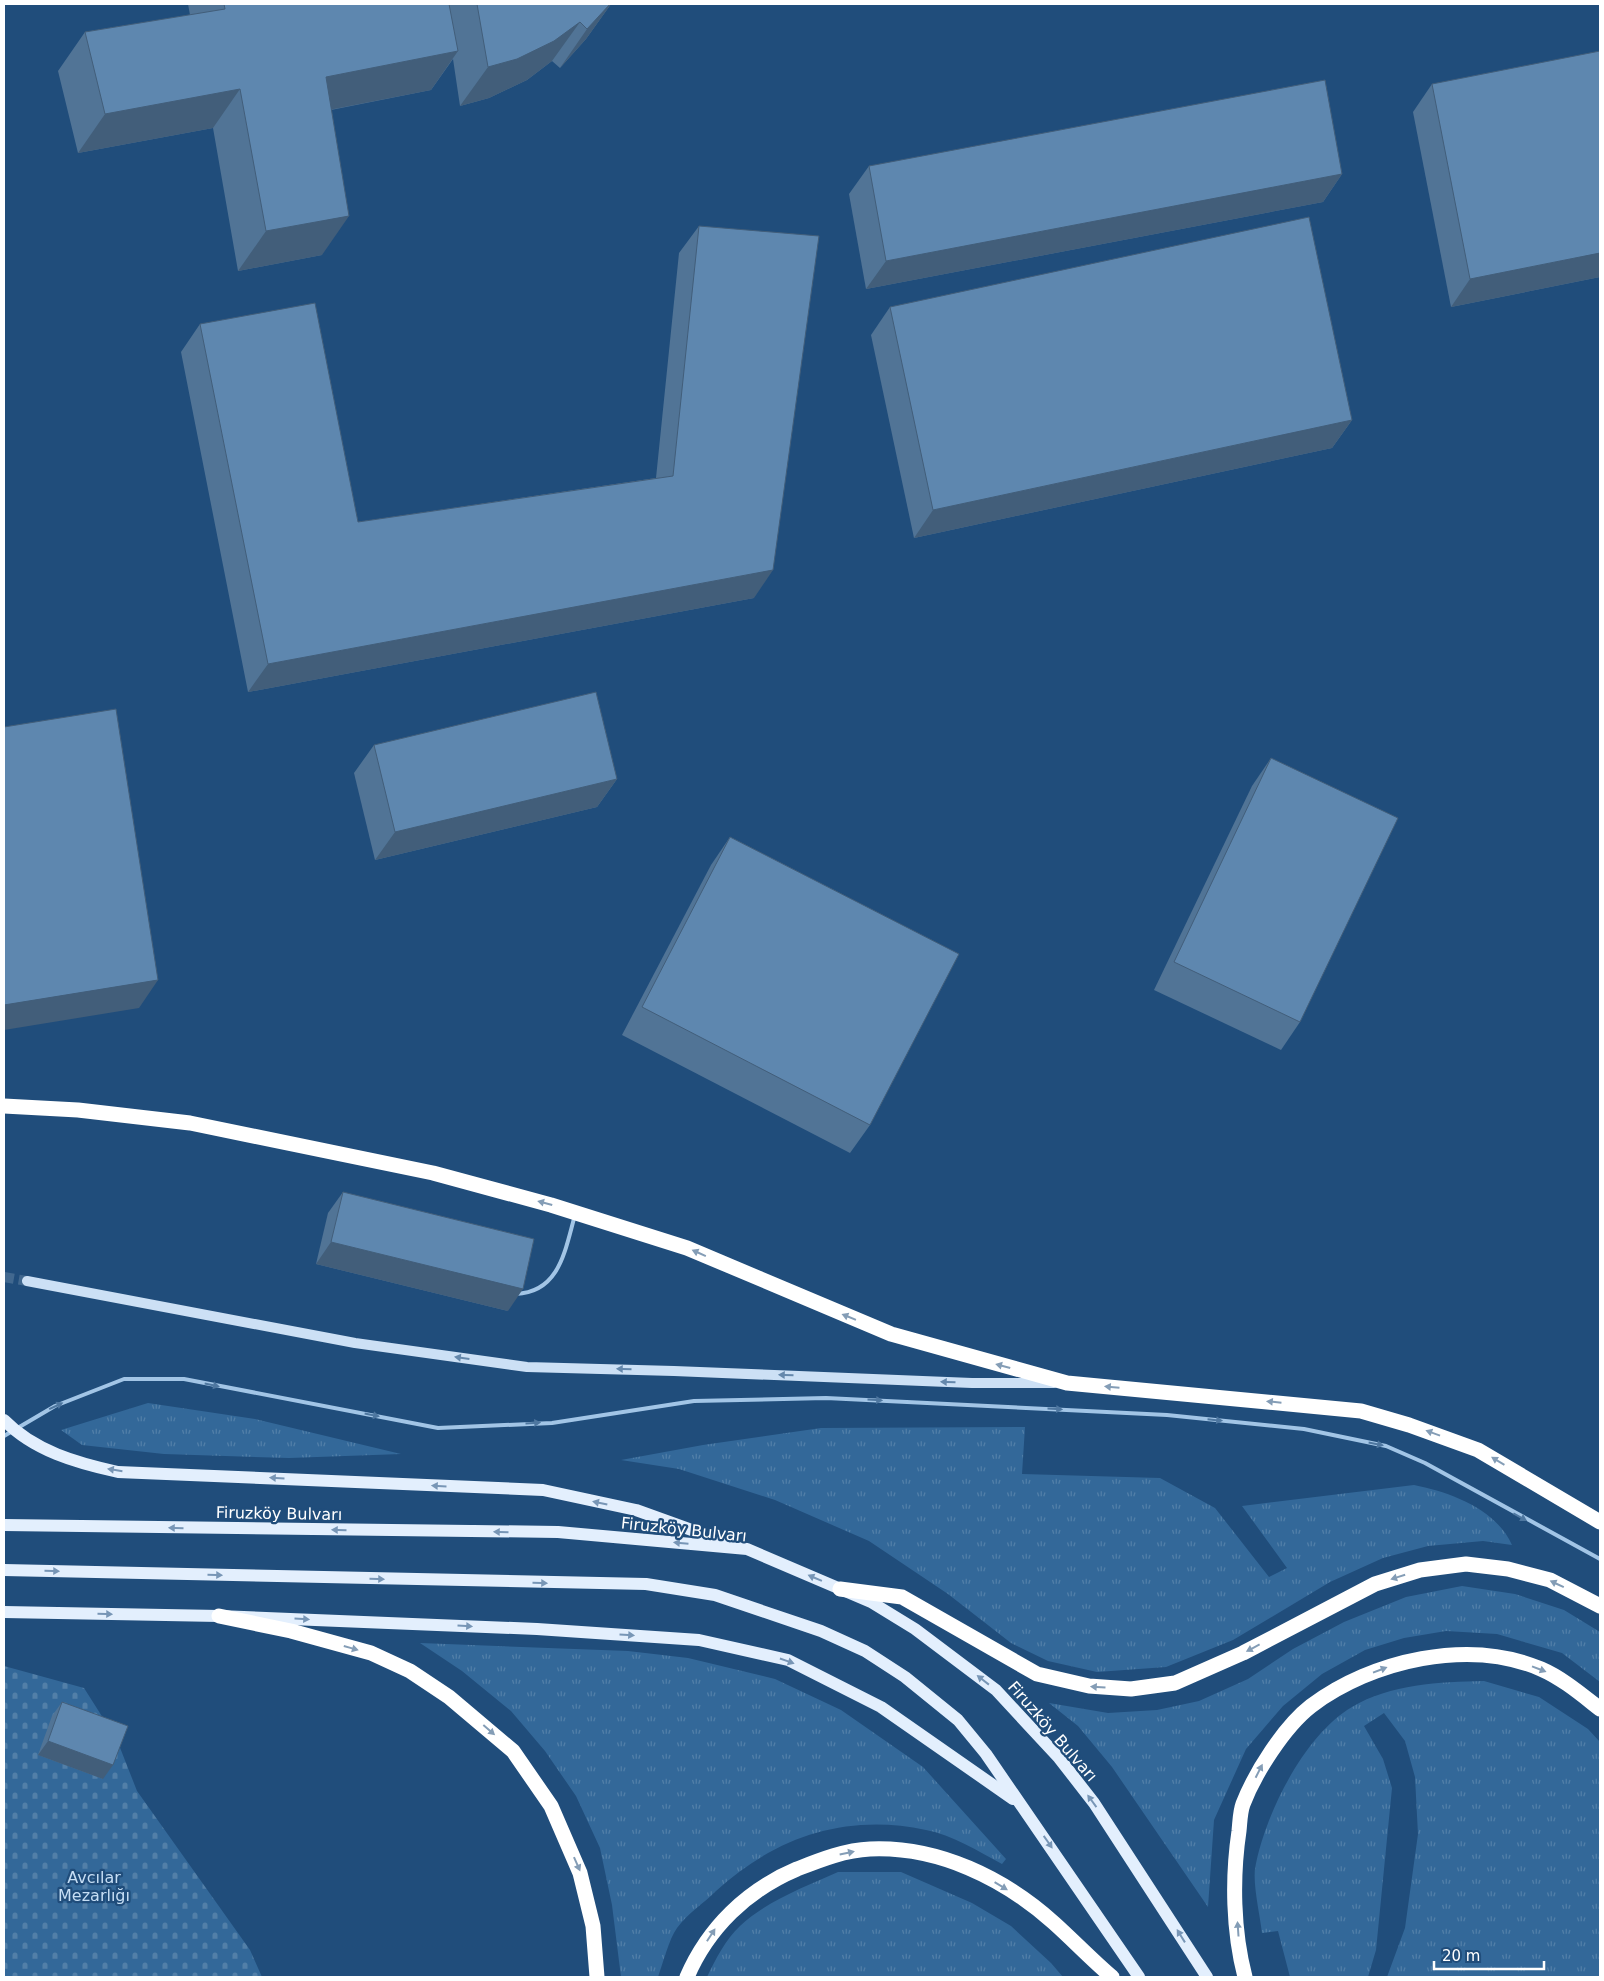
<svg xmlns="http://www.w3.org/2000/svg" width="1604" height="1981" viewBox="0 0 1604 1981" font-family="'DejaVu Sans',sans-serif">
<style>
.grass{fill:url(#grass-tufts)}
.cemetery{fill:url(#cemetery-stones)}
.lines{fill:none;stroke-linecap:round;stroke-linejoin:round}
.secondary-tunnel{stroke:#41688f;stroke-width:10;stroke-dasharray:10 5;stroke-linecap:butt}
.lane{stroke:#a2c5e6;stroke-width:4}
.secondary{stroke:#cce0f5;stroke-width:10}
.primary{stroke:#e3effd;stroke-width:12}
.highway{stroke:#fff;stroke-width:15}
.wall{fill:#517496}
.shaded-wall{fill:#425e7a}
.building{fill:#5e87af;stroke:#425e7a}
.oneway{fill:#849db6}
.oneway2{fill:#6588ac}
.oneway3{fill:#4e77a0}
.oneway4{fill:#7896b6}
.labels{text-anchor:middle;stroke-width:4.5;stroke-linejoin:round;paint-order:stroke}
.street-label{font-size:16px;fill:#fff;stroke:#204d7b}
.park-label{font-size:16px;fill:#c6def5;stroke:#204d7b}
</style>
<defs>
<pattern id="grass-tufts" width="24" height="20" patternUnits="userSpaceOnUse" patternTransform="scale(1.25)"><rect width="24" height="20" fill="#336899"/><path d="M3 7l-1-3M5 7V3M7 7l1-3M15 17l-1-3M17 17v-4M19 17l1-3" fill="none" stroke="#527fa8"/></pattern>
<pattern id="cemetery-stones" width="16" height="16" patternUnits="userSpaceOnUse" patternTransform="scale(1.25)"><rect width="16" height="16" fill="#336899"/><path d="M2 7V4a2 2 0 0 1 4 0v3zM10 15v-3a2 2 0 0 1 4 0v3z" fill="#527fa8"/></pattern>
</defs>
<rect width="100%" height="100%" fill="#204d7b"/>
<g class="grass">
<path d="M 148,1403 L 255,1419 L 401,1454 L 289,1458 L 164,1454 L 82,1445 L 61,1430 Z"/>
<path d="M 1025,1427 L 1022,1474 L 1160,1478 L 1215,1508 L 1269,1577 L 1287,1568 L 1242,1506 L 1414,1485 C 1450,1492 1496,1509 1512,1545 L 1483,1541 L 1428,1546 L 1383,1558 L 1330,1582 L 1233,1640 L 1166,1667 L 1097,1672 L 1048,1661 L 1011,1643 L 948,1594 L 869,1541 L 775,1500 L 679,1469 L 621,1460 L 703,1445 L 821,1428 Z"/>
<path d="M 1462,1586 L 1515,1594 L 1564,1610 L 1600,1632 L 1600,1682 L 1562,1653 L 1497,1634 L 1446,1631 L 1404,1638 L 1365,1650 L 1322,1674 L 1283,1706 L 1246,1749 L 1214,1820 L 1208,1907 L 1112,1767 L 1078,1726 L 1049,1703 L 1108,1713 L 1157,1710 L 1199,1701 L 1248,1679 L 1293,1649 L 1344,1622 L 1406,1597 Z"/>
<path d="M 420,1643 L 628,1651 L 688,1658 L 775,1679 L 841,1710 L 923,1767 L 1006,1859 L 1002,1864 C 978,1851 952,1835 926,1830 C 846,1813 775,1837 716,1891 C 704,1903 687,1914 677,1928 C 669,1939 663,1963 658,1977 L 621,1977 L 612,1905 L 600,1848 L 576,1796 L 545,1751 L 511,1711 L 462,1671 Z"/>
<path d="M 1484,1681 L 1539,1697 L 1588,1729 L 1600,1742 L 1600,1977 L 1387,1977 L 1405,1928 L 1418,1834 L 1415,1777 L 1405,1741 L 1384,1713 L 1364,1726 L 1383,1759 L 1392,1788 L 1376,1950 L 1368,1977 L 1290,1977 L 1278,1931 L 1262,1933 C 1260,1915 1253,1886 1255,1869 C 1264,1816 1304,1735 1352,1707 C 1390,1684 1440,1682 1484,1681 Z"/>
<path d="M 838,1872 L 901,1872 L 972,1903 L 1011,1926 L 1051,1963 L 1063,1977 L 707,1977 C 715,1960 726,1939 740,1926 C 767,1901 804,1887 838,1872 Z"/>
</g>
<path class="cemetery" d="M 4,1666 L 84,1688 L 117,1740 L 137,1791 L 250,1950 L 262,1977 L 4,1977 Z"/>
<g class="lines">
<path class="secondary-tunnel" d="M 4,1277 L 27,1281"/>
<g class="lane">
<path d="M 516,1294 C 560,1292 565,1250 575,1215"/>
<path d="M 4,1436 L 55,1406 L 124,1379 L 184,1379 L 438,1428 L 552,1423 L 694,1401 L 826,1398 L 1167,1415 L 1304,1429 L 1386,1446 L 1425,1463 L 1600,1559"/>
</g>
<path class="secondary" d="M 27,1281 L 355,1343 L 527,1367 L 674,1371 L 972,1383 L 1054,1383"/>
<g class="primary">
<path d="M 4,1420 C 34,1451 77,1463 118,1472 L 543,1490 L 636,1510 L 728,1543"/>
<path d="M 4,1525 L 558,1532 L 747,1549 L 871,1602 L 915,1629 L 996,1690 L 1059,1758 L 1094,1803 L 1207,1977"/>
<path d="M 4,1570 L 646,1584 L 715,1595 L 821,1631 L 865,1651 L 905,1677 L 958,1720 L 986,1754 L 1139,1977"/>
<path d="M 4,1612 L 219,1616 L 537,1629 L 699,1640 L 788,1660 L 881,1707 L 1013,1799"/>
</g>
<g class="highway">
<path d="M 4,1106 L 78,1110 L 190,1123 L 433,1173 L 551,1205 L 687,1248 L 891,1334 L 1067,1383 L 1361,1411 L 1409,1425 L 1478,1450 L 1600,1522"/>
<path d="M 840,1589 L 902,1597 L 1037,1674 L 1089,1686 L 1131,1689 L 1175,1683 L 1243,1653 L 1375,1584 L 1420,1570 L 1466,1564 L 1508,1569 L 1550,1580 L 1600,1606"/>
<path d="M 219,1616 L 291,1631 L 371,1653 L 410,1671 L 449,1697 L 513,1751 L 551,1806 L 580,1873 L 593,1926 L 597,1977"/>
<path d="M 687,1977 C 708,1928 747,1890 797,1869 C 820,1860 845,1850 870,1849 C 938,1846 1004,1878 1054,1923 C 1074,1941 1092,1960 1112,1977"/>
<path d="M 1245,1977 C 1233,1931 1232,1878 1239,1831 C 1240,1822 1240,1812 1243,1804 C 1255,1773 1284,1727 1311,1706 C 1372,1660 1469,1638 1541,1669 C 1562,1678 1582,1695 1600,1709"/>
</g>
</g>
<g class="wall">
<path d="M 188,4 L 611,4 L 586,39 L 560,68 L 552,61 L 527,80 L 489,98 L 460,106 L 453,59 L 431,90 L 331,110 L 322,255 L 238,271 L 213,128 L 78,153 L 58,71 L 85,32 L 190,15 Z"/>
<path d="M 1432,84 L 1600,277 L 1451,307 L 1413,112 Z"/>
<path d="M 869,166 L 1342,174 L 1323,202 L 866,289 L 849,194 Z"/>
<path d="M 699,226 L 754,598 L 248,692 L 181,352 L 200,324 L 358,522 L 656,478 L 679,253 Z"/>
<path d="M 890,307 L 1352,420 L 1332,448 L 914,538 L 871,335 Z"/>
<path d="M 374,745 L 617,779 L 597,807 L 375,860 L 354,773 Z"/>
<path d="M 1271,758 L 1300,1022 L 1281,1050 L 1154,990 L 1252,786 Z"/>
<path d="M 730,837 L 870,1125 L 850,1153 L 622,1035 L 711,865 Z"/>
<path d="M 343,1192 L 508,1311 L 316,1264 L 328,1213 Z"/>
<path d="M 62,1702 L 103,1779 L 38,1755 L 52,1716 Z"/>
</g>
<g class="shaded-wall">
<path d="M 610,4 L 611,4 L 586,39 L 560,68 L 587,29 Z"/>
<path d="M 580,22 L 552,61 L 527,80 L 489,98 L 460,106 L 488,67 Z"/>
<path d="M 458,51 L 431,90 L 298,116 L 326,77 Z"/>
<path d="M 240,89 L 213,128 L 78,153 L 105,114 Z"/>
<path d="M 1342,174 L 1323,202 L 866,289 L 886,261 Z"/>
<path d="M 349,216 L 322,255 L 238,271 L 266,231 Z"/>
<path d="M 1600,253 L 1600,277 L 1451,307 L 1470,279 Z"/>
<path d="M 1352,420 L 1332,448 L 914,538 L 933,510 Z"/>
<path d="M 773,570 L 754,598 L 248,692 L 268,664 Z"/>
<path d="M 617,779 L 597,807 L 375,860 L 395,832 Z"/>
<path d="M 158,980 L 139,1008 L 4,1030 L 4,1005 Z"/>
<path d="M 331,1242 L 523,1289 L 508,1311 L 316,1264 Z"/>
<path d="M 48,1741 L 113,1765 L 103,1779 L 38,1755 Z"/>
</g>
<g class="building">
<path d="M 224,4 L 449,4 L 458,51 L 326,77 L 349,216 L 266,231 L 240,89 L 105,114 L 85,32 L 225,9 Z"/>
<path d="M 477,4 L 610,4 L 587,29 L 580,22 L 554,41 L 517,59 L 488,67 Z"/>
<path d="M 1600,51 L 1600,253 L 1470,279 L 1432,84 Z"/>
<path d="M 1325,80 L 1342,174 L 886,261 L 869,166 Z"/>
<path d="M 1309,217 L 1352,420 L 933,510 L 890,307 Z"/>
<path d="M 699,226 L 819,236 L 773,570 L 268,664 L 200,324 L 315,303 L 358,522 L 673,476 Z"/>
<path d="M 596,692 L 617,779 L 395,832 L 374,745 Z"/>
<path d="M 116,709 L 158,980 L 4,1005 L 4,727 Z"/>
<path d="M 1271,758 L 1398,818 L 1300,1022 L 1174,962 Z"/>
<path d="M 730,837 L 959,954 L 870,1125 L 642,1007 Z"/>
<path d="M 343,1192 L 534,1239 L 523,1289 L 331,1242 Z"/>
<path d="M 62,1702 L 128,1726 L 113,1765 L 48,1741 Z"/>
</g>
<defs><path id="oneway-solid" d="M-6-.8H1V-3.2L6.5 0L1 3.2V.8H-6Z" transform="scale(1.25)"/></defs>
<g class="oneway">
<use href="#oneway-solid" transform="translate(545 1203) rotate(-165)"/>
<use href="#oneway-solid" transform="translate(699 1253) rotate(-156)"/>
<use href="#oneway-solid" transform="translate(849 1317) rotate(-158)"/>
<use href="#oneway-solid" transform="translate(1003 1366) rotate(-165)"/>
<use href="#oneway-solid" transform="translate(1112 1387) rotate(-175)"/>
<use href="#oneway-solid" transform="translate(1274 1402) rotate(-174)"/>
<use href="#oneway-solid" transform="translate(1433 1433) rotate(-160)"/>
<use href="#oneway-solid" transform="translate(1498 1461) rotate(-149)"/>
<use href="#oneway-solid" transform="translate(1398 1577) rotate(163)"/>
<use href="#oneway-solid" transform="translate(1557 1584) rotate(-155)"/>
<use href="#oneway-solid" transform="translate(351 1648) rotate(16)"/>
<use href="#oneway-solid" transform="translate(1253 1648) rotate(152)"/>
<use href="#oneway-solid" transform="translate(1539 1669) rotate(21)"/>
<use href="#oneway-solid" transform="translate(1380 1670) rotate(-21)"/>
<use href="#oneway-solid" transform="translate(1098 1687) rotate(-176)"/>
<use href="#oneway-solid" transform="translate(489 1730) rotate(41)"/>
<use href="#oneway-solid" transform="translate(1259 1771) rotate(-63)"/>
<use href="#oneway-solid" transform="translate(847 1853) rotate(-12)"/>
<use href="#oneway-solid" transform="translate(577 1864) rotate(66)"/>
<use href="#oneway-solid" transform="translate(1001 1886) rotate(31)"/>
<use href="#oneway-solid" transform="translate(1238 1929) rotate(-94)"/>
<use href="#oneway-solid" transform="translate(711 1935) rotate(-57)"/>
</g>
<g class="oneway2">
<use href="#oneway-solid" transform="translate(462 1358) rotate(-172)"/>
<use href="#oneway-solid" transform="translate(624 1369) rotate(-179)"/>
<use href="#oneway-solid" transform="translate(786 1375) rotate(-178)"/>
<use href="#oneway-solid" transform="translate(948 1382) rotate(-178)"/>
</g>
<g class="oneway3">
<use href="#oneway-solid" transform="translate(212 1385) rotate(12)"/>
<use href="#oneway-solid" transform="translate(875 1400) rotate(3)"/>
<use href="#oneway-solid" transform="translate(56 1406) rotate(-25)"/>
<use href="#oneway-solid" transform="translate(1055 1409) rotate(3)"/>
<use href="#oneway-solid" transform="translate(372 1415) rotate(11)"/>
<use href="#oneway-solid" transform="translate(1215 1420) rotate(6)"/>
<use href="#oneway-solid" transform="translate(533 1423) rotate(-3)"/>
<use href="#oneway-solid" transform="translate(1376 1444) rotate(11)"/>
<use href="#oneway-solid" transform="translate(1520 1517) rotate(29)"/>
</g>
<g class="oneway4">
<use href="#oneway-solid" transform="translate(115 1470) rotate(-171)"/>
<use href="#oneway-solid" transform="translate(277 1478) rotate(-177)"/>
<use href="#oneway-solid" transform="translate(439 1486) rotate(-177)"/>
<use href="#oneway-solid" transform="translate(600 1503) rotate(-168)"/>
<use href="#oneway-solid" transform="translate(176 1528) rotate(-179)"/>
<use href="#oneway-solid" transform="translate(339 1530) rotate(-179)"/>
<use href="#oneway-solid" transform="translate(501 1532) rotate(-179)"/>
<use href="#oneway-solid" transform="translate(681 1543) rotate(-175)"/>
<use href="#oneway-solid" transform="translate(52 1571) rotate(1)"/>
<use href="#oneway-solid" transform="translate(215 1575) rotate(1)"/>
<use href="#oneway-solid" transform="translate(815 1578) rotate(-157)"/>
<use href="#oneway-solid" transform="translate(377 1579) rotate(1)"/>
<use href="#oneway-solid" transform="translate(540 1583) rotate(1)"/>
<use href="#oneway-solid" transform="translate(105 1614) rotate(1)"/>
<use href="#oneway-solid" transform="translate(302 1619) rotate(3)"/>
<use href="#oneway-solid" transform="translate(465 1626) rotate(3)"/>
<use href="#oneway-solid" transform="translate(627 1635) rotate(4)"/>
<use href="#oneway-solid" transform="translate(787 1661) rotate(19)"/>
<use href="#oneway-solid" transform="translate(983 1680) rotate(-142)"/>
<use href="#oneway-solid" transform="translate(1092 1801) rotate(-126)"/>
<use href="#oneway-solid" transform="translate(1048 1842) rotate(55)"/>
<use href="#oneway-solid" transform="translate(1181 1936) rotate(-122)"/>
</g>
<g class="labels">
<g class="street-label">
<text transform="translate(279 1513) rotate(1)" y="6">Firuzköy Bulvarı</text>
<text transform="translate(684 1529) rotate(6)" y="6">Firuzköy Bulvarı</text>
<text transform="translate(1053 1731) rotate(49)" y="6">Firuzköy Bulvarı</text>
</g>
<g class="park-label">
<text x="94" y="1883">Avcılar<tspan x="94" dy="18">Mezarlığı</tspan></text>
</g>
</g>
<rect width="1604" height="1981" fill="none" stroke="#ffffff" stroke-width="10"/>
<path d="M1434 1961v8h110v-8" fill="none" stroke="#ffffff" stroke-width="2.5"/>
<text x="1442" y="1961" font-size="15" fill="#ffffff" stroke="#204d7b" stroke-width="4" paint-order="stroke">20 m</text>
</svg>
